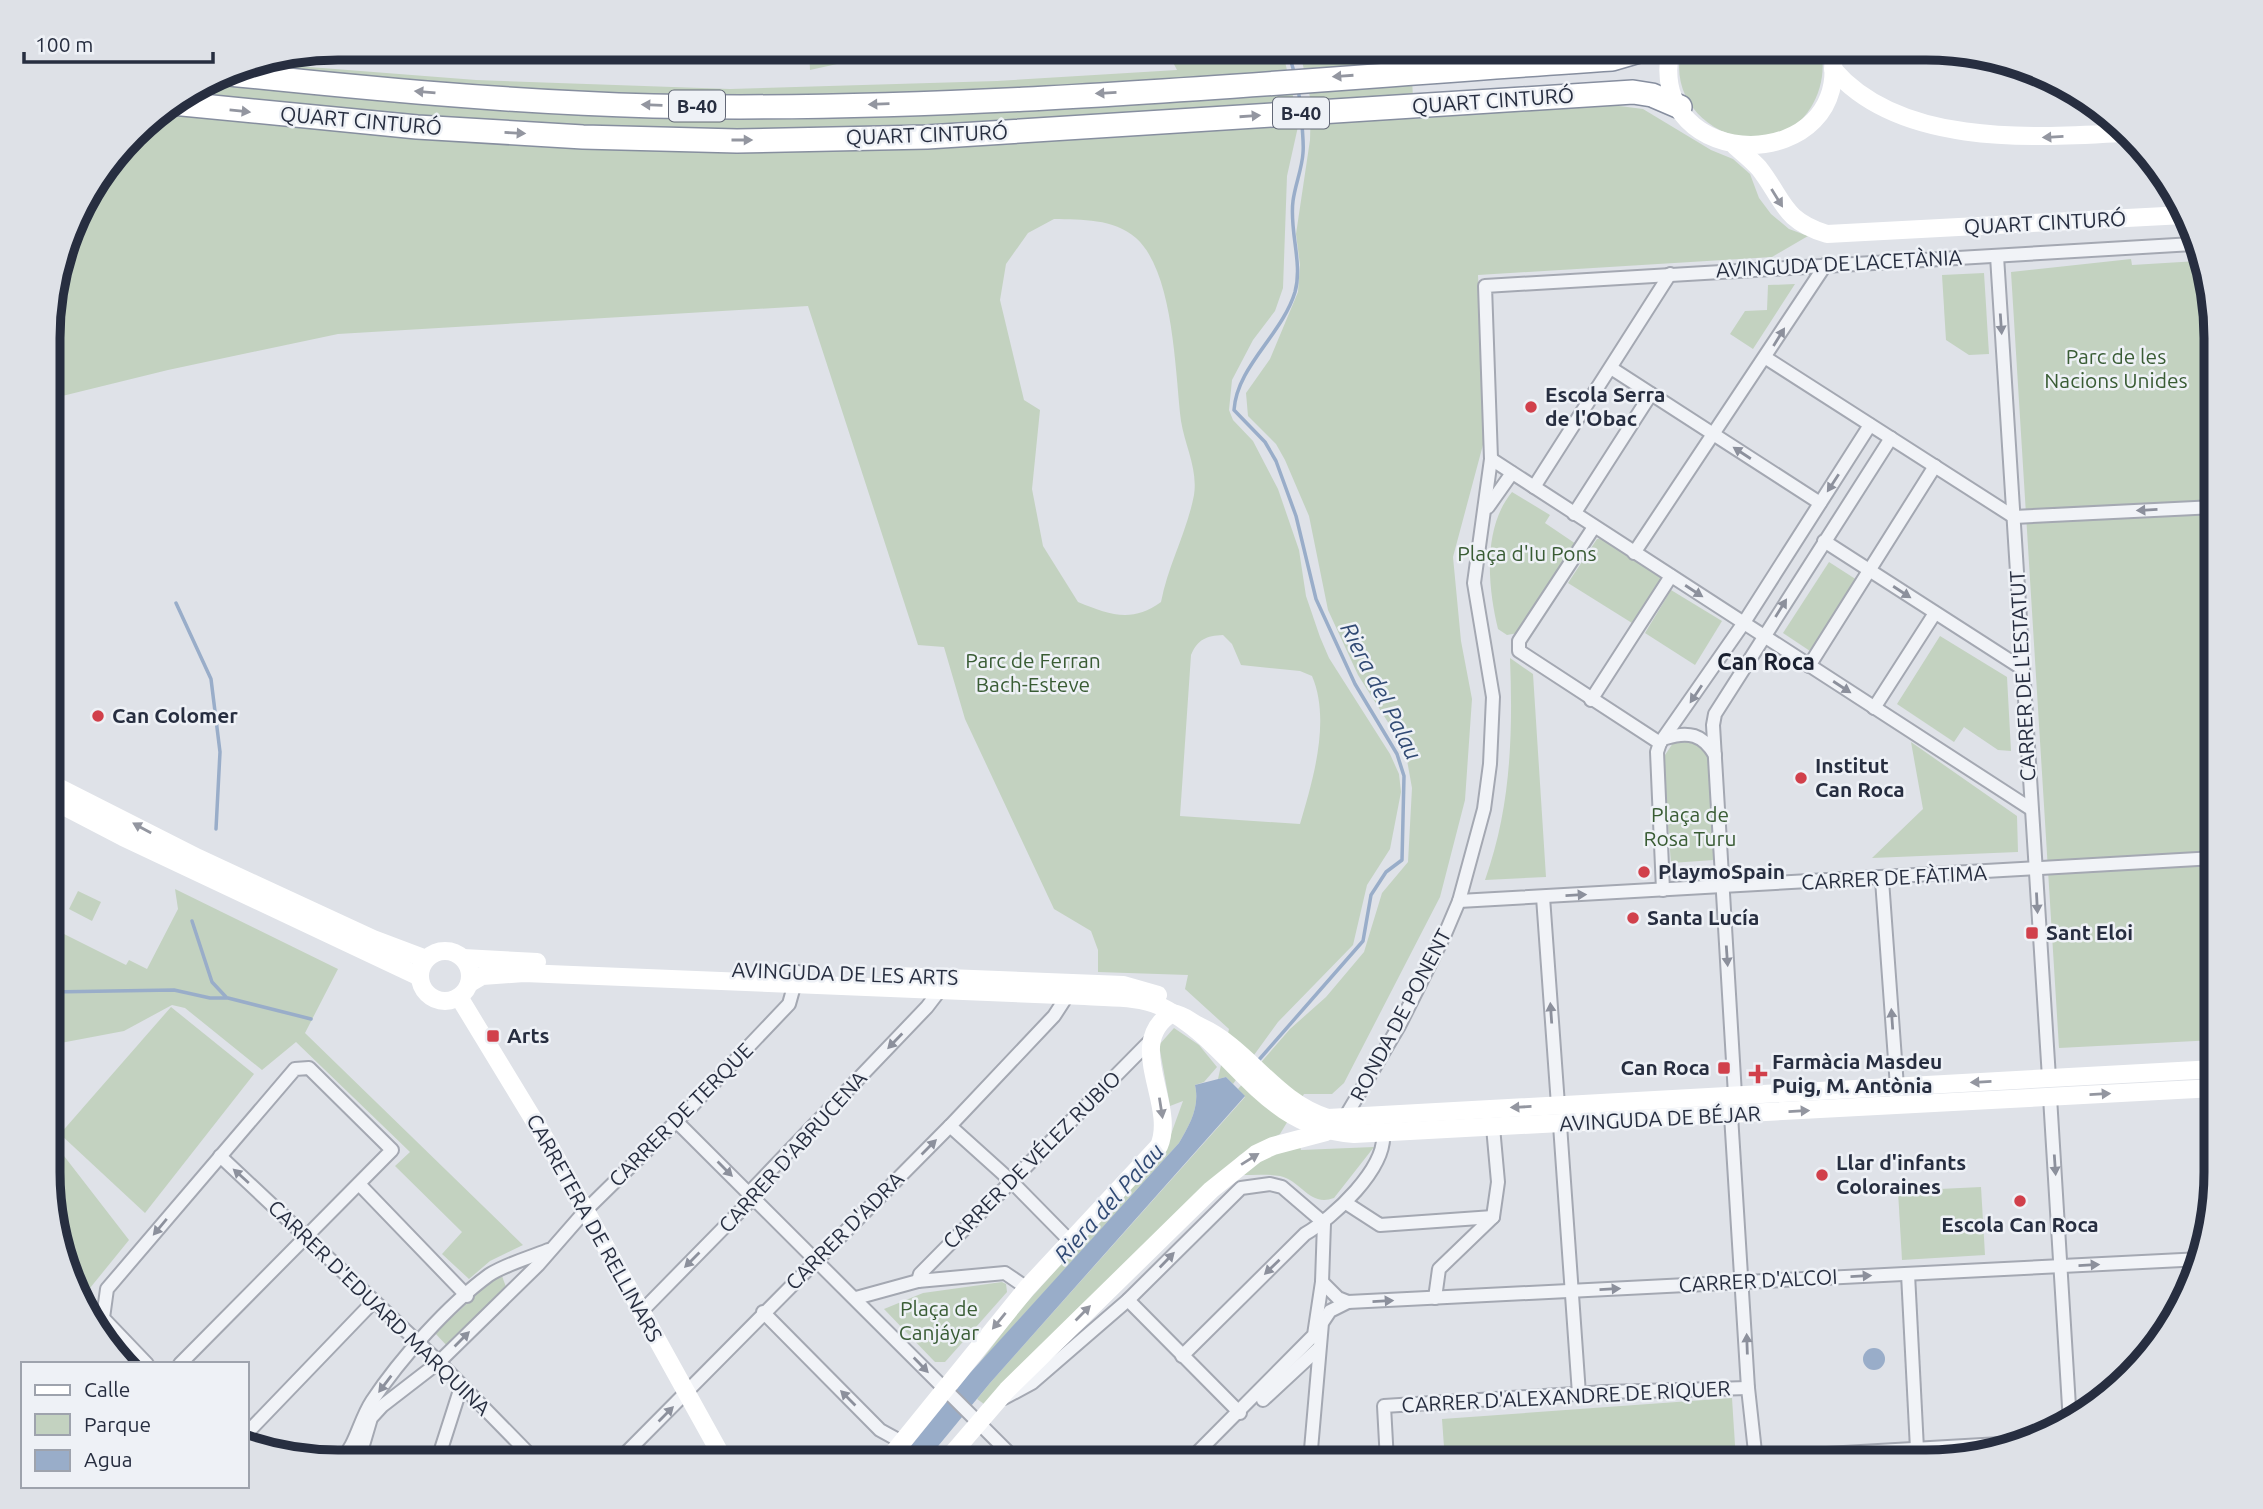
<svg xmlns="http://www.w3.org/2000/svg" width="2263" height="1509" viewBox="0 0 2263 1509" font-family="Ubuntu,sans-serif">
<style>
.green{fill:#c3d2c0;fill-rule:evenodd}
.water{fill:#99adc9}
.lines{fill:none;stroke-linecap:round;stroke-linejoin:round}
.stream{stroke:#99adc9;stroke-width:3.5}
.street-casing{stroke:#a4a8b2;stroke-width:16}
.highway-casing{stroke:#868e9f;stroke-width:26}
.street{stroke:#f1f3f7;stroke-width:12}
.secondary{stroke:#fff;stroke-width:18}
.highway{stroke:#fff;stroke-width:23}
.oneway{fill:#9396a0}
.oneway2{fill:#8c909c}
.poi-dot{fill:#d1404b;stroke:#eef1f6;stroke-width:2.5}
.labels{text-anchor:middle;stroke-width:5;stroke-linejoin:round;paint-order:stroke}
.shield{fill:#eef1f6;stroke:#636877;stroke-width:2}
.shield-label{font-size:19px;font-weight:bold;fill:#272e40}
.street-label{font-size:21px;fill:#272e40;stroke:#eef1f6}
.park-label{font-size:21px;fill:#395c34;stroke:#eef1f6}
.poi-label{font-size:21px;font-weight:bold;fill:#272e40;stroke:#eef1f6;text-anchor:start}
.neighbourhood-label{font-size:23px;font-weight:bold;fill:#1a2030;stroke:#eef1f6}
.water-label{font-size:23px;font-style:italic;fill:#314a74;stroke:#eef1f6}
.rim{fill:none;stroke:#272e40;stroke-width:9}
</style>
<rect width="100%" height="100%" fill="#dfe2e8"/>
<g class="green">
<path d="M 809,47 L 935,47 L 873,56 L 810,70 Z"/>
<path d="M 1165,47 L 1281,47 L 1283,53 L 1299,122 L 1287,176 L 1283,288 L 1275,311 L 1253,340 L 1232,380 L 1229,410 L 1233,420 L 1253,441 L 1278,489 L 1299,550 L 1306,596 L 1320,637 L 1329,658 L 1390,754 L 1399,774 L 1401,792 L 1390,849 L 1367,885 L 1353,945 L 1278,1022 L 1233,1084 L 1226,1077 L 1218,1079 L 1229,1029 L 1185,989 L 1188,975 L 1098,972 L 1098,950 L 1091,931 L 1054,909 L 965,719 L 944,647 L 918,645 L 808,306 L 338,334 L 168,370 L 50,399 L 50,300 L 77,209 L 146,120 L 227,69 L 258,63 L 476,80 L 730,89 L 997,81 L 1177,70 ZM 1054,219 C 1082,220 1113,218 1136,238 C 1174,272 1175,372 1181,421 C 1185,446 1198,469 1194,495 C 1187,532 1168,565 1161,602 C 1132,623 1110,615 1078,602 L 1043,546 L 1032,489 L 1040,410 L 1024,400 L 1000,300 L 1006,264 L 1028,233 ZM 1223,635 L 1232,644 L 1241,665 L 1300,671 L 1312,676 C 1331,720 1313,780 1300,824 L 1180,816 L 1191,655 C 1198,639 1206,636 1223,635 Z"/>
<path d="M 1299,47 L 1405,47 L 1411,58 L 1414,119 L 1604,104 L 1643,109 L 1711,150 L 1733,159 L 1750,174 L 1759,198 L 1771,214 L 1789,229 L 1808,236 L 1772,257 L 1478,275 L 1484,441 L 1453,557 L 1461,641 L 1472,699 L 1465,800 L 1440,897 L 1344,1083 L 1332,1094 L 1304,1094 L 1280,1134 L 1240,1155 L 1076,1310 L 984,1404 L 977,1399 L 990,1383 L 1245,1097 L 1238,1089 L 1290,1029 L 1326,997 L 1364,952 L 1382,893 L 1408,862 L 1412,788 L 1405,749 L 1358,675 L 1328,610 L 1309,516 L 1285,460 L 1276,444 L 1248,416 L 1246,393 L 1270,359 L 1298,292 L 1300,265 L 1296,234 L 1310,140 L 1311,102 Z"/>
<path d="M 1682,47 L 1820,47 C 1831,85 1807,133 1765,138 C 1713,143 1667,100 1682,47 Z"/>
<path d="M 2131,259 L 2132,265 L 2198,261 L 2215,319 L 2215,1040 L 2059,1048 L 2011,272 Z"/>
<path d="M 1984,273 L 1989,354 L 1969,355 L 1946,340 L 1942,275 Z"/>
<path d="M 1795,284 L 1753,349 L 1730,334 L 1745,311 L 1767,310 L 1768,285 Z"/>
<path d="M 1512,492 L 1550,515 L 1545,523 L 1576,544 L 1518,633 L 1507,635 L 1498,629 C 1488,588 1482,528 1512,492 Z"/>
<path d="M 1602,538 L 1660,575 L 1660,580 L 1632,623 L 1568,583 L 1597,539 Z"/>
<path d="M 1829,562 L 1857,580 L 1810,651 L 1783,633 Z"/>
<path d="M 1671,590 L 1722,621 L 1695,665 L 1645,633 Z"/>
<path d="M 1940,636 L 2007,677 L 2011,751 L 1998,750 L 1964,727 L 1954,742 L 1897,704 Z"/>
<path d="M 1510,658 L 1533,674 L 1546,877 L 1485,880 C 1511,807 1513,734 1510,658 Z"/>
<path d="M 1686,740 L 1698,742 L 1709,754 L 1716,853 L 1714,860 L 1671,863 L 1663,758 L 1673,743 Z"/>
<path d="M 1911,742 L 2017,816 L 2018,852 L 1872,858 L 1923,809 Z"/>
<path d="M 175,889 L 338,969 L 305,1033 L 523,1245 L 490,1261 L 469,1279 L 442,1254 L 462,1232 L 395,1166 L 410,1152 L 296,1042 L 262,1070 L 185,1008 L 172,1005 L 124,1031 L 50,1045 L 50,927 L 126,965 L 129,960 L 147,969 L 178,909 Z"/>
<path d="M 78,891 L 101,902 L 92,921 L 69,909 Z"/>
<path d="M 171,1007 L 254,1074 L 145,1213 L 60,1134 Z"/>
<path d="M 1174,1028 L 1199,1045 L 1217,1067 L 1204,1082 L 1195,1085 C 1200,1107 1190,1124 1179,1143 L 977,1366 L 1020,1310 L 1166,1148 L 1183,1101 L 1170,1106 L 1159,1045 Z"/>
<path d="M 50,1127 L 54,1143 L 129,1240 L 90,1288 L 99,1328 L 135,1364 L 130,1364 L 86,1317 L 50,1209 Z"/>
<path d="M 1299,1142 L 1301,1150 L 1374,1147 L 1334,1198 C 1309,1207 1302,1181 1280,1176 C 1268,1174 1254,1175 1241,1175 L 1248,1164 Z"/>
<path d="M 1981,1187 L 1985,1255 L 1902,1260 L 1898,1191 Z"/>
<path d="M 497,1276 L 502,1276 L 506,1287 L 448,1347 L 435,1333 Z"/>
<path d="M 1002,1282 L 1006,1284 L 1007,1292 L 945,1362 L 935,1362 L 884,1309 L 923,1293 Z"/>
<path d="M 1732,1398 L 1736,1461 L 1445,1461 L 1442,1419 Z"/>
</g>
<g class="water">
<path d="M 1226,1077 L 1245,1096 L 990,1383 L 925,1462 L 898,1462 L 970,1373 L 1179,1143 C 1190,1124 1200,1107 1195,1085 Z"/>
<circle cx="1874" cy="1359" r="11"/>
</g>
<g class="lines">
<g class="stream">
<path d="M 1287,47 L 1294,72"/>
<path d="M 1298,90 L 1301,106"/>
<path d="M 176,603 L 211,679 L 220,752 L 216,829"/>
<path d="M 192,921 L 212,982 L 226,997"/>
<path d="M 50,992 L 174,990 L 210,998 L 228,998 L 311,1019"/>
<path d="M 1257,1062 L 1363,941 L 1371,895 L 1386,872 L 1402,860 L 1404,776 L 1397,754 L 1355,684 L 1316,599 L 1296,516 L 1276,461 L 1265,442 L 1234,410 C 1237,366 1282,335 1295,292 C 1303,263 1289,231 1293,201 C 1295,185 1302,169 1303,153 C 1304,143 1302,131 1302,121"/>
</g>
<g class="street-casing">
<g id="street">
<path d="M 1997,256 L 2049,1078"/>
<path d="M 1766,358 L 2014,517"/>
<path d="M 1611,368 L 1820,503"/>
<path d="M 1491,459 L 2031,809"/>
<path d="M 1534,487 L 1670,274"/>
<path d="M 1488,507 L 1512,473"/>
<path d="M 1574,514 L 1651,394"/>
<path d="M 2014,517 L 2215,507"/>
<path d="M 1594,527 L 1519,641 L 1519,651 L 1660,743"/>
<path d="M 1824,541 L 2023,669"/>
<path d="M 1634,553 L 1826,264"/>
<path d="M 1809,666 L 1935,466"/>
<path d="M 1591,700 L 1671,576"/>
<path d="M 1874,708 L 1935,613"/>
<path d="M 1666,738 C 1688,731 1703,734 1715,755"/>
<path d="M 1660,743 L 1743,624 L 1870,425"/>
<path d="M 1660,743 L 1657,752 L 1663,890"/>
<path d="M 1882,880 L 1897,1087"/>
<path d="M 1543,897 L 1558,1105"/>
<path d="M 1459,901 L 2215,858"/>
<path d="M 1735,1095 L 1713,725 L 1715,714 L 1891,438"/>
<path d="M 2050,1097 L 2070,1423"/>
<path d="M 1731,1115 L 1748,1388 L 1756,1461"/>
<path d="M 1344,1119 L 1399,1026 L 1445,934 L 1459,901 L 1484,809 L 1490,764 L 1493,697 L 1474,583 L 1491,459 L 1485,286 L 2193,244"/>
<path d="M 677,1122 L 1017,1461"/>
<path d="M 1560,1125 L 1579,1394"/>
<path d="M 950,1126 L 1010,1180 L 1071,1242"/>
<path d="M 220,1156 L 439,1362 L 537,1462"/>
<path d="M 359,1184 L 467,1296"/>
<path d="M 1346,1203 L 1380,1225 L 1493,1217"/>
<path d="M 1908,1274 L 1917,1449"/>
<path d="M 918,1281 L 920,1274 L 1150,1041"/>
<path d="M 1322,1282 L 1338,1298 L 1348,1302 L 2202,1259"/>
<path d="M 856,1298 L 918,1281 L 1005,1273 L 1027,1288"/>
<path d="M 1435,1298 L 1439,1269 L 1493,1217 L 1498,1182 L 1493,1127"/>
<path d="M 1128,1300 L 1240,1413"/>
<path d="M 642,1311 L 751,1200 L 749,1193 L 927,1007 L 940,990"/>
<path d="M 763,1312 L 880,1430 L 900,1441"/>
<path d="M 1182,1356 L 1305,1234 C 1333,1218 1387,1168 1383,1133"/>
<path d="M 147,1364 L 103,1318 L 107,1289 L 295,1069 L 309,1068 L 392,1150 L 180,1364"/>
<path d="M 1004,1398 L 1032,1383 L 1128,1300 L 1241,1188 L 1270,1184 L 1282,1187 L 1324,1223"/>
<path d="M 1263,1400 L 1318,1349"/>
<path d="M 247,1433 L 373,1302"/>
<path d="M 1756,1458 L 2000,1444"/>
<path d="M 1189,1461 L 1314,1335 L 1322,1282 L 1324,1223"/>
<path d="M 1310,1461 L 1322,1323 L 1330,1311 L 1348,1302"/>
<path d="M 1387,1461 L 1384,1406 L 1606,1392 L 1748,1388"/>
<path d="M 340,1462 C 357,1443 359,1421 372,1401 C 400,1359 448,1305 489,1275 C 506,1264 529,1258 548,1250"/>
<path d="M 358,1462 L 371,1418 L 382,1406 L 439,1362 L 538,1265 L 586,1210 L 689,1109 L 789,1004 L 798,972"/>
<path d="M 437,1462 L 461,1387"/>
<path d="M 617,1462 L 950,1126 L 1054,1016 L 1067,996"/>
</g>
</g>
<g class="highway-casing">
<g id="highway">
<path d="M 220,73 C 364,88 508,102 653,106 C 973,113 1293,80 1612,59 L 1653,47"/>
<path d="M 172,103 L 417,127 L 583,137 L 737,141 L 927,137 L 1633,92 L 1652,95 L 1680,107"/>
</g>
</g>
<use href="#street" class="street"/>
<g class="secondary">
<path d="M 1671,47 C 1642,177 1859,178 1831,47"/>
<path d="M 1833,69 C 1899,146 2029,138 2121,133"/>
<path d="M 1735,146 C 1743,153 1752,160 1759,168 C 1784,200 1782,220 1827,234 L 2184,215"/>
<path d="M 50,783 L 198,858 L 373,939 L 426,959"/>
<path d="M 50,799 L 123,837 L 420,977"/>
<circle cx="445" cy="976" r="25"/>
<path d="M 463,958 L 537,962"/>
<path d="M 897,976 L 1123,985 L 1158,995"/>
<path d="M 470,983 L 482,976 L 524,973 L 1085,996 C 1109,998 1138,996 1160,1006 C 1235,1043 1259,1127 1354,1134 L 2215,1088"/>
<path d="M 459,997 L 552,1150 L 725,1462"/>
<path d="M 886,1462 L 1027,1288 L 1159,1146 C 1177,1104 1123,1043 1172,1013 C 1185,1015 1190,1022 1201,1027 C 1249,1049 1275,1102 1328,1118 L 2215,1069"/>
<path d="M 945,1462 L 1007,1390 L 1211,1190 L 1256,1154 L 1273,1146 L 1326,1132"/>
</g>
<use href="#highway" class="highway"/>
</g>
<defs><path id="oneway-solid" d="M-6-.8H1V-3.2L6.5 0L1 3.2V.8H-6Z" transform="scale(1.75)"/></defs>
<g class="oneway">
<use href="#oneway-solid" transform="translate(1343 76) rotate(176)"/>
<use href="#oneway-solid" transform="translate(425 92) rotate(-175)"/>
<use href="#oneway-solid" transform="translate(1106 93) rotate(177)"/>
<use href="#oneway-solid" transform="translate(879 104) rotate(178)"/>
<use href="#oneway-solid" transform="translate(652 105) rotate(-178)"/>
<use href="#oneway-solid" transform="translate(240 111) rotate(6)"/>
<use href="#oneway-solid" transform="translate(1250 116) rotate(-4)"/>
<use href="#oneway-solid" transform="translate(515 133) rotate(3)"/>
<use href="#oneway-solid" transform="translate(2053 137) rotate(177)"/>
<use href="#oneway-solid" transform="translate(742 140)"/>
<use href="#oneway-solid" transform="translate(1777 198) rotate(58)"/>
<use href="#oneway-solid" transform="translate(142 828) rotate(-151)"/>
<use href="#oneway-solid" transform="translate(1981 1082) rotate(177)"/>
<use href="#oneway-solid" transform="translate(2100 1094) rotate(-3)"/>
<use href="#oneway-solid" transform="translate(1521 1107) rotate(177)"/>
<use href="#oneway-solid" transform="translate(1161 1108) rotate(81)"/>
<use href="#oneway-solid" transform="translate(1799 1111) rotate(-3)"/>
<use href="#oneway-solid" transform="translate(1250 1159) rotate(-32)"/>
<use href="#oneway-solid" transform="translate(1083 1313) rotate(-45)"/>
<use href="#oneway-solid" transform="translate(999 1321) rotate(129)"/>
</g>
<g class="oneway2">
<use href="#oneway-solid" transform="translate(2001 324) rotate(86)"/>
<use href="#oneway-solid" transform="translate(1779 337) rotate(-58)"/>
<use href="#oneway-solid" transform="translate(1742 453) rotate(-147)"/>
<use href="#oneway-solid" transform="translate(1833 483) rotate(123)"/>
<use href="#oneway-solid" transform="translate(2147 510) rotate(177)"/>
<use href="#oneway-solid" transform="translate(1694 591) rotate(33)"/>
<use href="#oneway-solid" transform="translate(1902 592) rotate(33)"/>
<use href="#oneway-solid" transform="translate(1781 608) rotate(-58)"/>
<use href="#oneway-solid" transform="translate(1842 687) rotate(33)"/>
<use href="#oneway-solid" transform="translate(1696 694) rotate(124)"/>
<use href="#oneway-solid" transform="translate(1576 895) rotate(-3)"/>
<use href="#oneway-solid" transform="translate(2037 903) rotate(87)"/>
<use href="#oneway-solid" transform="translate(1727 956) rotate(86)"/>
<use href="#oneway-solid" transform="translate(1551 1013) rotate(-94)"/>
<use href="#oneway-solid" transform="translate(1892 1019) rotate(-94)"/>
<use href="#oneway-solid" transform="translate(895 1041) rotate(134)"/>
<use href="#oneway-solid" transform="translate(929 1147) rotate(-45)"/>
<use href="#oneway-solid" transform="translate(2055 1165) rotate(86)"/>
<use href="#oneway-solid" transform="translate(725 1169) rotate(45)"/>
<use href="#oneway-solid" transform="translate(241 1176) rotate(-138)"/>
<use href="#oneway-solid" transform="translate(160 1227) rotate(130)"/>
<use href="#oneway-solid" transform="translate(692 1260) rotate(135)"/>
<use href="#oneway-solid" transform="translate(1167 1260) rotate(-46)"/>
<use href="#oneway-solid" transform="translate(2089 1265) rotate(-3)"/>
<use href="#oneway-solid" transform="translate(1272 1267) rotate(136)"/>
<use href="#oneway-solid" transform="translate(1861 1276) rotate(-3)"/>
<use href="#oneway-solid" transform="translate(1610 1289) rotate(-3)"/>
<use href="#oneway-solid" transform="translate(1383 1301) rotate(-3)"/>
<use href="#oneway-solid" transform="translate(462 1339) rotate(-45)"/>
<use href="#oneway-solid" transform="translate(1747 1344) rotate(-92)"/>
<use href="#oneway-solid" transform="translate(921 1365) rotate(46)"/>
<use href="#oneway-solid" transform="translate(385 1384) rotate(127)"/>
<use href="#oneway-solid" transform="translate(848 1398) rotate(-135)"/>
<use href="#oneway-solid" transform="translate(666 1414) rotate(-45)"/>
</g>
<g class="poi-dot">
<circle cx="1531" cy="407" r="7"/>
<circle cx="98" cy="716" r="7"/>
<circle cx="1801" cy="778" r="7"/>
<circle cx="1644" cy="872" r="7"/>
<circle cx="1633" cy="918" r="7"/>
<rect x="2025" y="926" width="14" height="14" rx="3.5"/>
<rect x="486" y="1029" width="14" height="14" rx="3.5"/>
<rect x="1717" y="1061" width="14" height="14" rx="3.5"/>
<path d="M1754.5 1063.5h7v7h7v7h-7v7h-7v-7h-7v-7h7z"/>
<circle cx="1822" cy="1175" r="7"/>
<circle cx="2020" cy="1201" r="7"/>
</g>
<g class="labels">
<g class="shield">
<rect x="669" y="90.5" width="56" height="31" rx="5"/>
<rect x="1273" y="97.5" width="56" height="31" rx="5"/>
</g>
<g class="shield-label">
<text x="697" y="113">B-40</text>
<text x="1301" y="120">B-40</text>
</g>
<g class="street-label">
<text transform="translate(1493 101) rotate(-4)" y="7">QUART CINTURÓ</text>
<text transform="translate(361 121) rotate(5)" y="7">QUART CINTURÓ</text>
<text transform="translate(927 135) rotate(-2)" y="7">QUART CINTURÓ</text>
<text transform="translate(2045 223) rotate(-3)" y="7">QUART CINTURÓ</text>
<text transform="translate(1839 264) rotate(-3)" y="7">AVINGUDA DE LACETÀNIA</text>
<text transform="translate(2023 676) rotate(-93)" y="7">CARRER DE L'ESTATUT</text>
<text transform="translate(1894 878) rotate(-3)" y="7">CARRER DE FÀTIMA</text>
<text transform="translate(845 974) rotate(2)" y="7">AVINGUDA DE LES ARTS</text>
<text transform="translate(1401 1015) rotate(-62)" y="7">RONDA DE PONENT</text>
<text transform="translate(681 1115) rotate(-45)" y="7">CARRER DE TERQUE</text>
<text transform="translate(1660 1119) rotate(-3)" y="7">AVINGUDA DE BÉJAR</text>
<text transform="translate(793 1152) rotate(-48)" y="7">CARRER D'ABRUCENA</text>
<text transform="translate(1032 1160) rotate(-45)" y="7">CARRER DE VÉLEZ RUBIO</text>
<text transform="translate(594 1228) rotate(61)" y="7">CARRETERA DE RELLINARS</text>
<text transform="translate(845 1231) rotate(-45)" y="7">CARRER D'ADRA</text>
<text transform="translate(1758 1281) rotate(-3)" y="7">CARRER D'ALCOI</text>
<text transform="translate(379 1308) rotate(44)" y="7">CARRER D'EDUARD MARQUINA</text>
<text transform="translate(1566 1397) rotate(-3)" y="7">CARRER D'ALEXANDRE DE RIQUER</text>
</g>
<g class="park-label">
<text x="2116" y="364">Parc de les<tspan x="2116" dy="24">Nacions Unides</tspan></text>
<text x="1527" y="561">Plaça d'Iu Pons</text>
<text x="1033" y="668">Parc de Ferran<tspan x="1033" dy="24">Bach-Esteve</tspan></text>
<text x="1690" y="822">Plaça de<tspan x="1690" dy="24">Rosa Turu</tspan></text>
<text x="939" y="1316">Plaça de<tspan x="939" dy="24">Canjáyar</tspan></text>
</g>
<g class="poi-label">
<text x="1545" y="402">Escola Serra<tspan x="1545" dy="24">de l'Obac</tspan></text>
<text x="112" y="723">Can Colomer</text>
<text x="1815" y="773">Institut<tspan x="1815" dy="24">Can Roca</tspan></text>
<text x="1658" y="879">PlaymoSpain</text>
<text x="1647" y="925">Santa Lucía</text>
<text x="2046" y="940">Sant Eloi</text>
<text x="507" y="1043">Arts</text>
<text x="1772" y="1069">Farmàcia Masdeu<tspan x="1772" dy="24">Puig, M. Antònia</tspan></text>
<text x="1710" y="1075" text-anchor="end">Can Roca</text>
<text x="1836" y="1170">Llar d'infants<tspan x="1836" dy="24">Coloraines</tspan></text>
<text x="2020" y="1232" text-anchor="middle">Escola Can Roca</text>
</g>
<g class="neighbourhood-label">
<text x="1766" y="670">Can Roca</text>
</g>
<g class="water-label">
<text transform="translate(1381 691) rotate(63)" y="8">Riera del Palau</text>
<text transform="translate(1109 1203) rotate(-48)" y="8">Riera del Palau</text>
</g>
</g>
<path d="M0 0H2263V1509H0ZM338 60H1926A278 278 0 0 1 2204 338V1172A278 278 0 0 1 1926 1450H338A278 278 0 0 1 60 1172V338A278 278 0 0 1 338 60Z" fill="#dee1e7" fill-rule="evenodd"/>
<path class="rim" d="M338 60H1926A278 278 0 0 1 2204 338V1172A278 278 0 0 1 1926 1450H338A278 278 0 0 1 60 1172V338A278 278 0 0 1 338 60Z"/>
<rect x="21" y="1362" width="228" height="126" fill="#eef1f6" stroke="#9ea3ad" stroke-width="2"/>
<rect x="35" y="1385" width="35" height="10" fill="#ffffff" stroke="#9ea3ad" stroke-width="2"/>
<text x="84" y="1397" font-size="21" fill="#272e40">Calle</text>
<rect x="35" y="1414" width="35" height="21" fill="#c3d2c0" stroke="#9ea3ad" stroke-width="2"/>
<text x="84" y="1432" font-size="21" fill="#272e40">Parque</text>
<rect x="35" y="1450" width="35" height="21" fill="#99adc9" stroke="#9ea3ad" stroke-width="2"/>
<text x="84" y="1467" font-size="21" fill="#272e40">Agua</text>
<path d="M24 52v10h189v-10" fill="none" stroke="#272e40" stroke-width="3.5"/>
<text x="35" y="52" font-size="21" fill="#272e40" stroke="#eef1f6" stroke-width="5" paint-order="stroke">100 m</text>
</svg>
